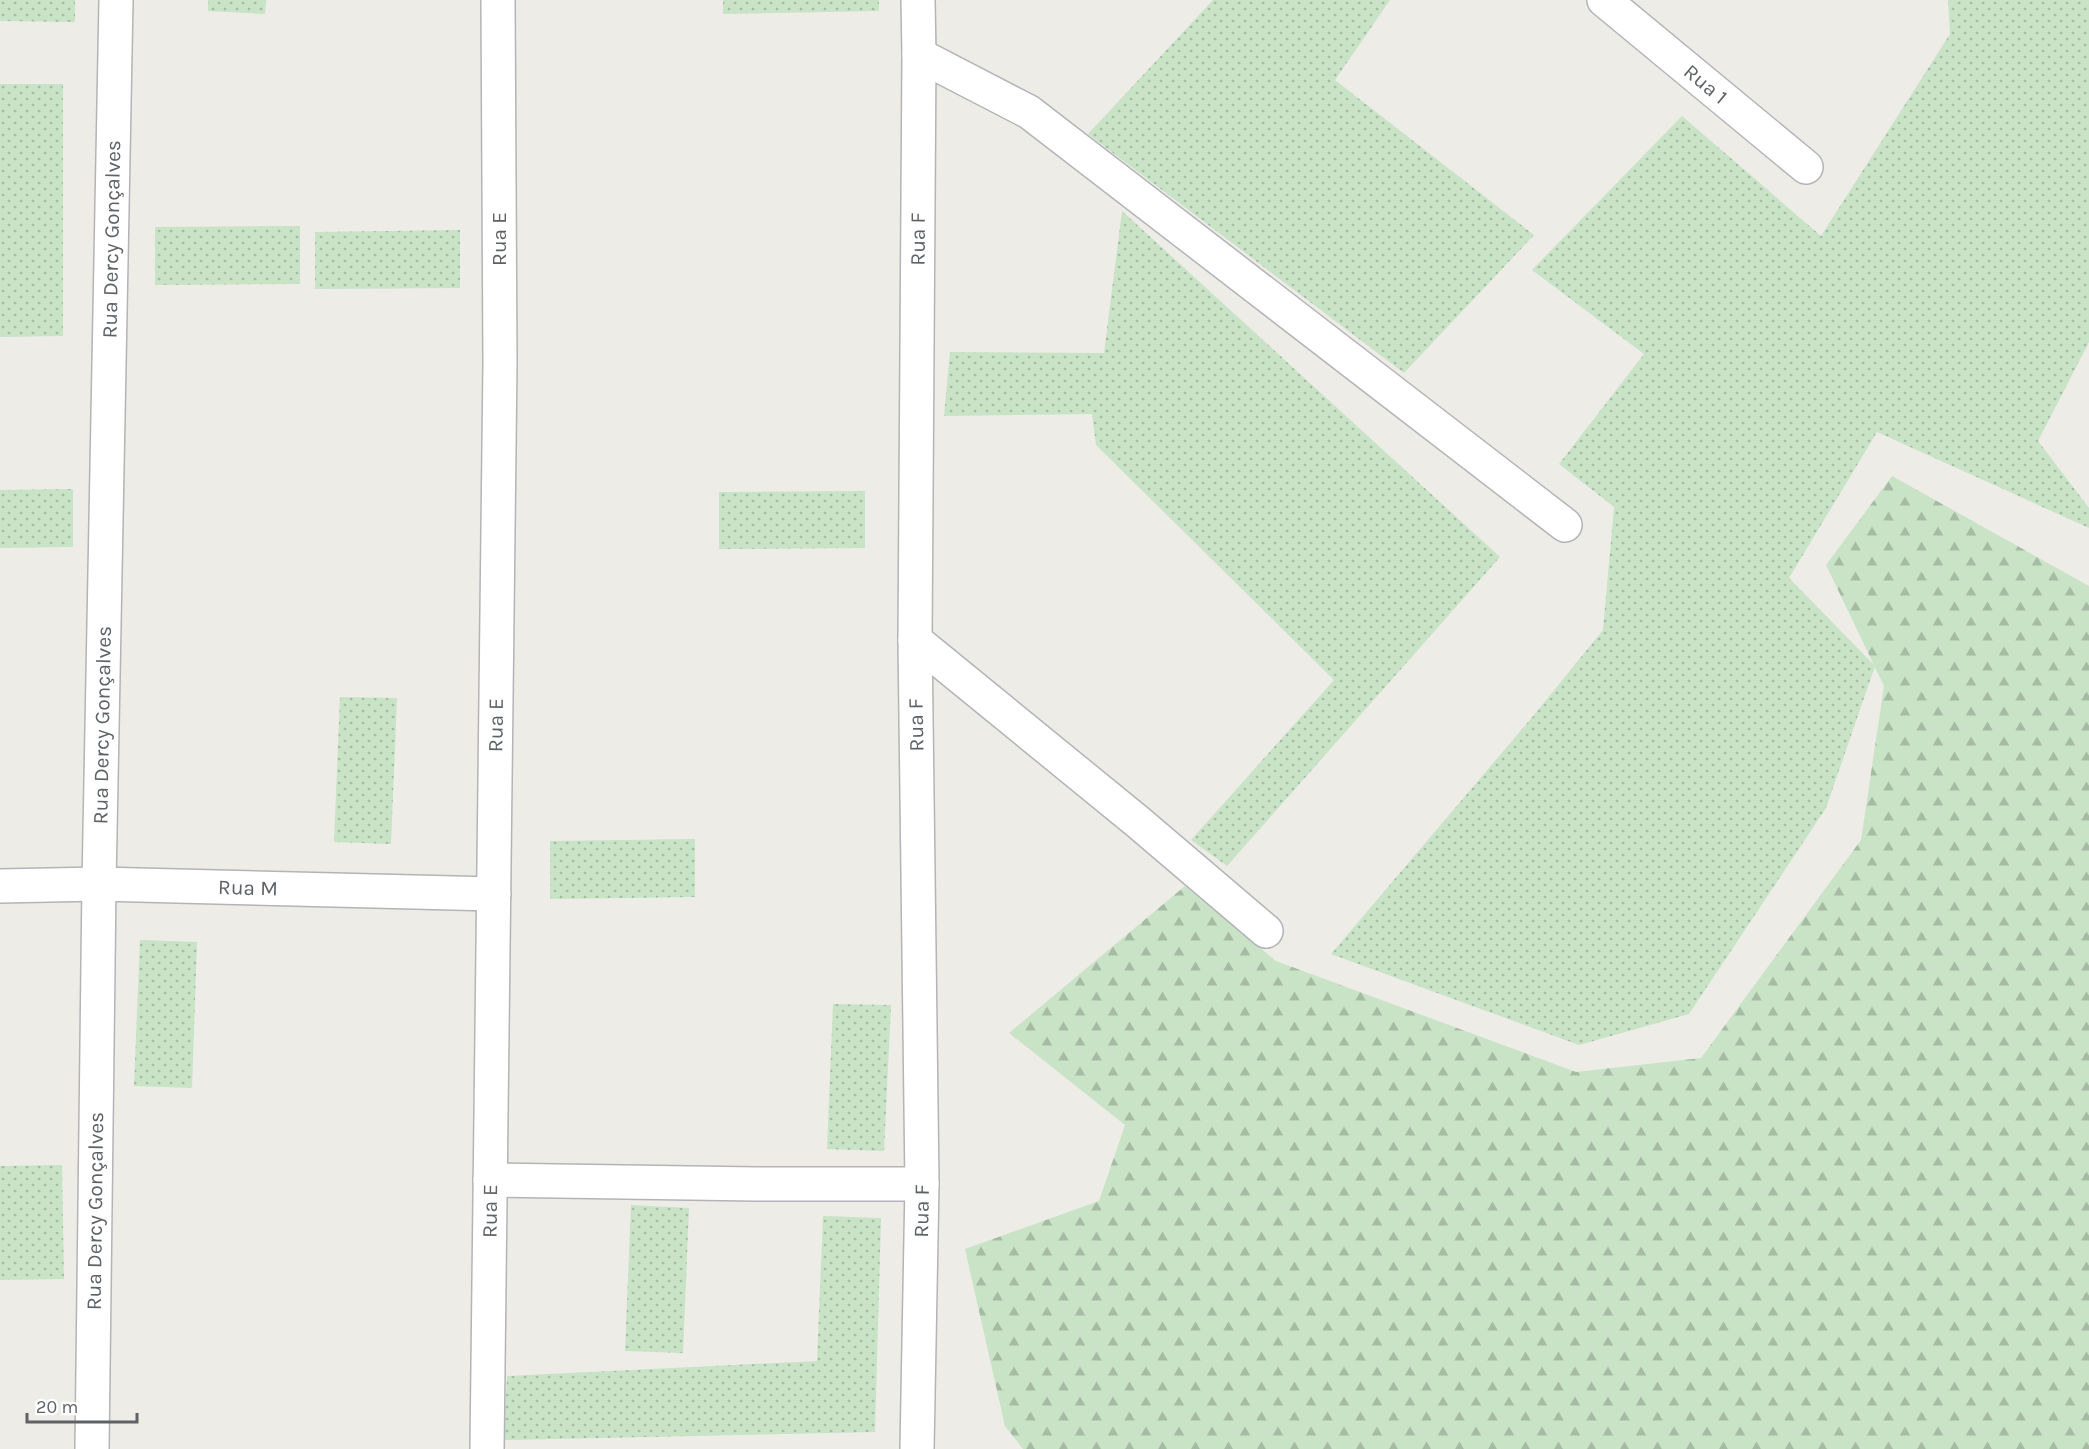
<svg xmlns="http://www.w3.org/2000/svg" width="2089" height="1449" viewBox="0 0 2089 1449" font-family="Karla,sans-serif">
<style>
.grass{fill:url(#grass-dots)}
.forest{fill:url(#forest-firs)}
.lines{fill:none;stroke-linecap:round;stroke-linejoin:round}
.minor-casing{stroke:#b2b4b7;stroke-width:36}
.minor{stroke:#fff;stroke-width:33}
.labels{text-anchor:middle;stroke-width:4.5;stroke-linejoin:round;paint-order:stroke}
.street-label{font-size:21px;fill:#5e6265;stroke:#fff}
</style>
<defs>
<pattern id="grass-dots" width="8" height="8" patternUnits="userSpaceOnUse" patternTransform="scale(1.5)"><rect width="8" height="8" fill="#c8e3c6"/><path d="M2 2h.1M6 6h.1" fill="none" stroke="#a6bba4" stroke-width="1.8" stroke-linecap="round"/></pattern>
<pattern id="forest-firs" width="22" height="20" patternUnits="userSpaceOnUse" patternTransform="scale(1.5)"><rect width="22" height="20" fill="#c8e3c6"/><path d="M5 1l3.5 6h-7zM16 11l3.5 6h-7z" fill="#a6bba4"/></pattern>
</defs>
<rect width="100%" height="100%" fill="#eeece7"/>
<g class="grass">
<path d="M 0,0 L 75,0 L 75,22 L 0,21 Z"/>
<path d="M 208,0 L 266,0 L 265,14 L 208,11 Z"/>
<path d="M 723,0 L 879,0 L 879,11 L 723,14 Z"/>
<path d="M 1213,0 L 1390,0 L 1335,80 L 1534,235 L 1404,373 L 1088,134 Z"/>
<path d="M 1948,0 L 2089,0 L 2089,342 L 2038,441 L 2089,508 L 2089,528 L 1877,432 L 1789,578 L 1875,666 L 1826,808 L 1689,1014 L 1579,1045 L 1331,954 L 1534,715 L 1603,630 L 1614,507 L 1559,464 L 1644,354 L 1532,270 L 1682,116 L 1821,236 L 1950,34 Z"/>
<path d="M 0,84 L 63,84 L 63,336 L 0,337 Z"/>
<path d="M 1122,211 L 1500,557 L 1227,866 L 1191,840 L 1334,680 L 1096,445 L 1092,414 L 944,416 L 950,352 L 1104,353 Z"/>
<path d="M 300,226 L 300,284 L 155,285 L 155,227 Z"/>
<path d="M 460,230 L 460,288 L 315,289 L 315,232 Z"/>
<path d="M 73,489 L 73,547 L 0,548 L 0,490 Z"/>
<path d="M 865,491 L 865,548 L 719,549 L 719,492 Z"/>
<path d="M 340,697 L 397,698 L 391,844 L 334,842 Z"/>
<path d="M 695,839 L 695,897 L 550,899 L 550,841 Z"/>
<path d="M 140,940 L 197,942 L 192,1088 L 134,1086 Z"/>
<path d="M 833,1004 L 891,1005 L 884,1151 L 827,1149 Z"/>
<path d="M 62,1165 L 64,1279 L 0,1280 L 0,1166 Z"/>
<path d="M 631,1205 L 689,1208 L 683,1353 L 625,1351 Z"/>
<path d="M 823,1216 L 881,1218 L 875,1432 L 504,1440 L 507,1376 L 817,1361 Z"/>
</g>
<path class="forest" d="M 1892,476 L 2089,586 L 2089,1449 L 1023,1449 L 1005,1426 L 965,1249 L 1099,1201 L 1125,1125 L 1009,1033 L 1185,886 L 1276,961 L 1576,1072 L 1701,1058 L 1861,840 L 1884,686 L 1826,565 Z"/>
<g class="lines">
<g class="minor-casing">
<g id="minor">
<path id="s1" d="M 1604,0 L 1806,167"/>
<path d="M 919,55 L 1029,112 L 1565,525"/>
<path d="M 915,640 L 1138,822 L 1266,931"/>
<path id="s2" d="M 0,886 L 99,884 L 494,894"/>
<path d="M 490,1180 L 756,1184 L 922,1184"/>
<path id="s3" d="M 92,1449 L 99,884 L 116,0"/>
<path id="s4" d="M 487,1449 L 500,363 L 498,0"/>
<path id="s5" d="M 917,1449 L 922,1184 L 915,640 L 919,55 L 918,0"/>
</g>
</g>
<use href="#minor" class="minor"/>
</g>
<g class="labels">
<g class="street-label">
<text dy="7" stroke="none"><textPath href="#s1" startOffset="132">Rua 1</textPath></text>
<text dy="7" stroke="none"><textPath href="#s3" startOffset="1210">Rua Dercy Gonçalves</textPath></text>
<text transform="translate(499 239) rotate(-90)" y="7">Rua E</text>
<text dy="7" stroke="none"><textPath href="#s5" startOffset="1210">Rua F</textPath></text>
<text dy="7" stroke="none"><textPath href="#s3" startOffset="724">Rua Dercy Gonçalves</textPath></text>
<text dy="7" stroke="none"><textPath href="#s4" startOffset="724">Rua E</textPath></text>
<text transform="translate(916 725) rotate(-91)" y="7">Rua F</text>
<text dy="7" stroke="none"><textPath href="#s2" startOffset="248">Rua M</textPath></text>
<text dy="7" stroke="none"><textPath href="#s3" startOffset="238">Rua Dercy Gonçalves</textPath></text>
<text dy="7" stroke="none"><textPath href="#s4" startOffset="238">Rua E</textPath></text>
<text dy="7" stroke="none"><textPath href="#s5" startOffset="238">Rua F</textPath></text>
</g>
</g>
<path d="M27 1413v9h110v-9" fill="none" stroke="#5e6265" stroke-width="3"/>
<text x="36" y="1413" font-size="18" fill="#5e6265" stroke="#ffffff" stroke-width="4.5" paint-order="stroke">20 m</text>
</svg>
